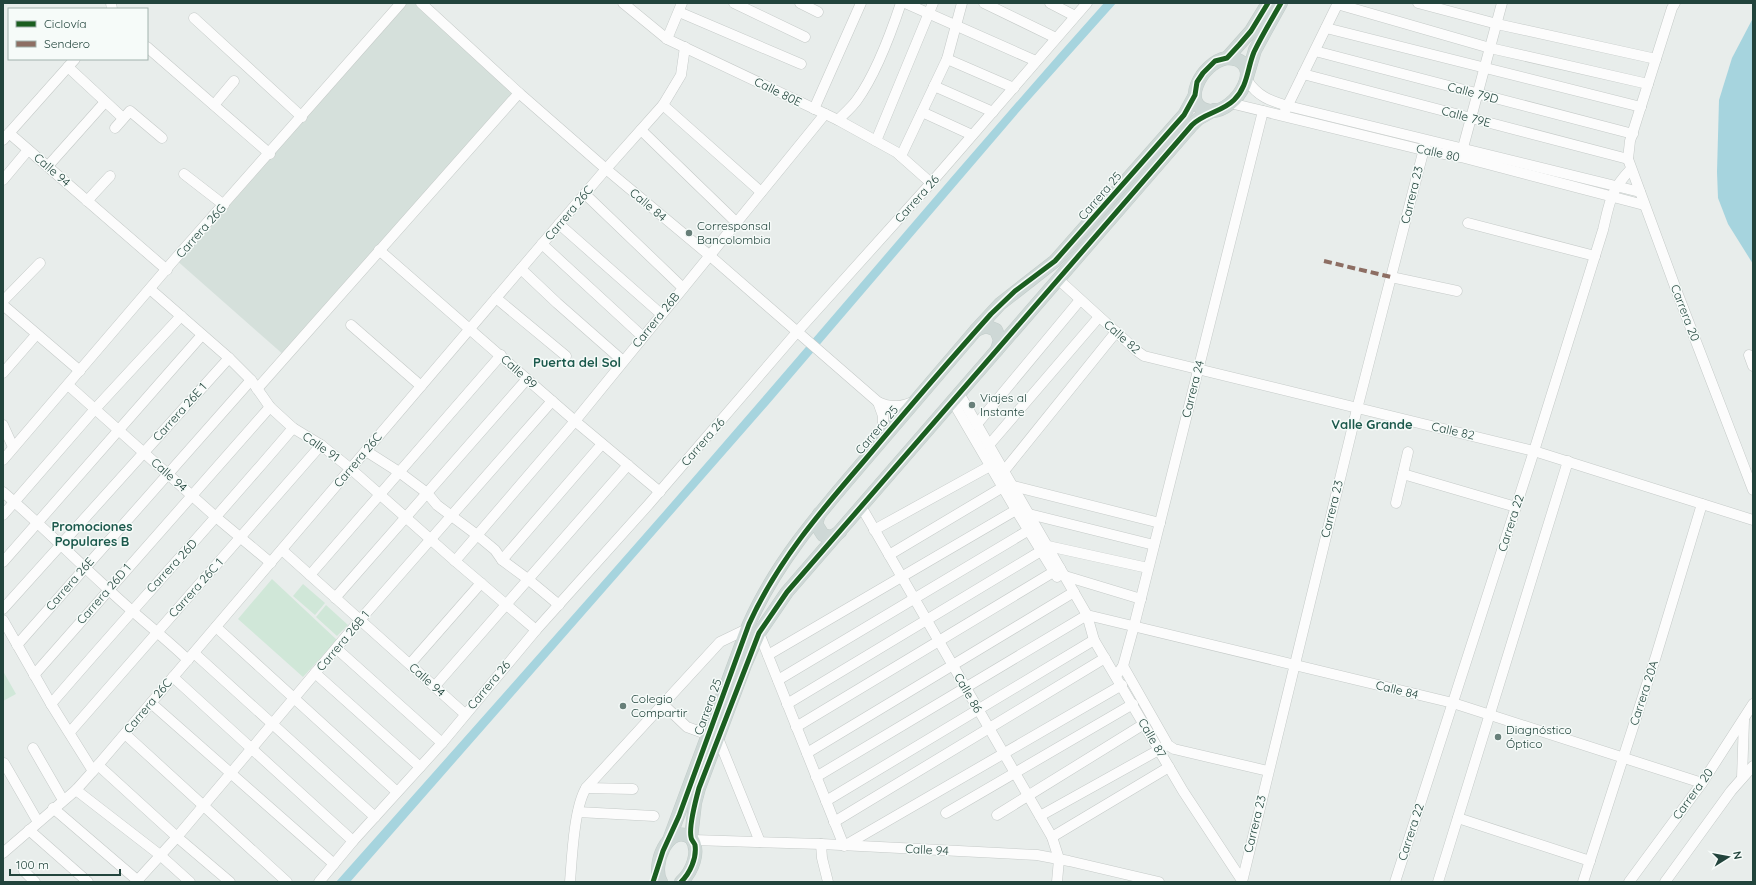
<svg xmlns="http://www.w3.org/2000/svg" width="1756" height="885" viewBox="0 0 1756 885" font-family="Quicksand,sans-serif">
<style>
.built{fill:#d5e0db}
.green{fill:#d0e7d8}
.water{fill:#a6d4de}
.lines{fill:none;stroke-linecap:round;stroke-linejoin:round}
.minor-casing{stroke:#c5cac8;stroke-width:11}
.major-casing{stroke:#c2ccc9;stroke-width:14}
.minor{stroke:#fcfcfc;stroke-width:10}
.major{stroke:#ced8d6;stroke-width:13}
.quiet{stroke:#8d6e63;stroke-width:4;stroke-dasharray:8 4;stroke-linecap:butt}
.cycleway-casing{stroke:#f6fbf9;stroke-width:8}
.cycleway{stroke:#1b5e20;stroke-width:5}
.poi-dot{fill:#677f79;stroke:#f6fbf9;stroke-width:1.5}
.labels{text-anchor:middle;stroke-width:3;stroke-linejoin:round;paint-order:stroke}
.street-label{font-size:12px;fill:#22443c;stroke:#f6fbf9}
.poi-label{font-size:12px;fill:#22443c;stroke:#f6fbf9;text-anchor:start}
.neighbourhood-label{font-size:13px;font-weight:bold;fill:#1b594c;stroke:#f6fbf9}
</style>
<rect width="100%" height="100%" fill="#e8edeb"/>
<path class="built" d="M 401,3 L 421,3 L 519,93 L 285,356 L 175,259 Z"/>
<g class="green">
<path d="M 272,579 L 337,640 L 303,677 L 238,619 Z"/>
<path d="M 303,584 L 325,603 L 315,615 L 293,596 Z"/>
<path d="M 326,605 L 348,625 L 337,636 L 316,617 Z"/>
<path d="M 3,671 L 16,694 L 3,701 Z"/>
</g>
<g class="water">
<path d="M 1104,3 L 1116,3 L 1024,106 L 768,405 L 350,882 L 336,882 C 479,721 622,561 762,398 C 876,266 988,133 1104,3 Z"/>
<path d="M 1753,18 L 1753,264 L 1728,224 L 1718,198 L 1717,172 L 1719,100 L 1732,58 Z"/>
</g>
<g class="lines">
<g class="minor-casing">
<g id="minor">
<path d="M 111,3 L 112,9"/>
<path d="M 421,3 L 519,93 L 606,169 L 709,255 L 878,402 C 891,408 902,407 915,401"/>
<path d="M 623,3 L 667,39 L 838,120 L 896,152 L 931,183"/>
<path d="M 734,3 L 805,37"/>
<path d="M 800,3 L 818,12"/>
<path d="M 905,3 L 1036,61"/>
<path d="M 984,3 L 1056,38"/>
<path d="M 1050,3 L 1075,16"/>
<path d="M 1418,3 L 1497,24 L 1656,59"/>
<path d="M 1675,3 L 1672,8 L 1630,141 L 1628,159 L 1677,292 L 1753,490"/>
<path d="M 1337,4 L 1490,48 L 1648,84"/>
<path d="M 679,12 L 801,64"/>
<path d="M 194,18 L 302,117"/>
<path d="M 1326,28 L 1641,107"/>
<path d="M 667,39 L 682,3"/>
<path d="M 147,47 L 270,154"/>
<path d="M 1315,51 L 1633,134"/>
<path d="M 947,59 L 1014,88"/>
<path d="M 68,67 L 123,118"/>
<path d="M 1303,74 L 1628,159"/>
<path d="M 1247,80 C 1257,96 1270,101 1288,106 L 1640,192"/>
<path d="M 934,86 L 993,112"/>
<path d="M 1230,103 L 1423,150 L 1461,157 L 1644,205"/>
<path d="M 214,105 L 234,81"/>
<path d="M 663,105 L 761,192"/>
<path d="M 814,109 L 861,3"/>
<path d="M 1285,111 L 1338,3"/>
<path d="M 922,112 L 972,135"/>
<path d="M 838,120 C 844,114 852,107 857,100 C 876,74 891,33 901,3"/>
<path d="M 115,128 L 130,111 L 162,138"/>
<path d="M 641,130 L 736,222"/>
<path d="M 9,133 L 167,270"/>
<path d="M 3,140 L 75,59"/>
<path d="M 876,141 L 933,3"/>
<path d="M 1461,155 L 1502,3"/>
<path d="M 901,156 L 947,59 L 962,3"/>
<path d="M 48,166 L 105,102"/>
<path d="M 184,174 L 224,205"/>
<path d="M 3,180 L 28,150"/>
<path d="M 585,194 L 683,288"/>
<path d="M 87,201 L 110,176"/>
<path d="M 1468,223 L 1595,256"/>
<path d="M 559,224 L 661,314"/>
<path d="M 542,244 L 643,337"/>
<path d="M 379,250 L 575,421 L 660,492"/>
<path d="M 521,269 L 557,303 L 623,361"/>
<path d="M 1391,277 L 1457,291"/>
<path d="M 1059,280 L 1137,351 L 1144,356 L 1534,451 L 1753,520"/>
<path d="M 150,289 L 229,358 L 251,380 L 270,407 L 293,428 L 321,445 L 351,469 L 455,561 L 536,630"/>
<path d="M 496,298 L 566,356"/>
<path d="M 3,301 L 40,263"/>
<path d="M 3,305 L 80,371"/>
<path d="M 351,325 L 421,386"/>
<path d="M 1749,355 L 1753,366"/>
<path d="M 3,373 L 36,335"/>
<path d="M 68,385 L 217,518 L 271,563"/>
<path d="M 257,389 L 519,93"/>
<path d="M 960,395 L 1087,615 L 1094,640 L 1183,791 L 1241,879"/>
<path d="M 878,402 L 883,416 L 883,438"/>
<path d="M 953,402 L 1016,510 L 1057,577"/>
<path d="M 977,424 L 1080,300"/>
<path d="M 3,425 L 13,447"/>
<path d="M 989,445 L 1099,317"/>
<path d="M 366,451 L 399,472 L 427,493 L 437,505 L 477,535 L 495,550 L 502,560 L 529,580 L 559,605"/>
<path d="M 3,460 L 175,259 L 401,3"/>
<path d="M 1004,471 L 1116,332"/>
<path d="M 1403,474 L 1516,507"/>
<path d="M 1013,486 L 1160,523"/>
<path d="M 3,492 C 39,523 73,557 108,589 C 134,614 162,635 188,660"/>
<path d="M 1396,503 L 1408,452"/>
<path d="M 862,508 L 1052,837 L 1059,859 L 1057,882"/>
<path d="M 1029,514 L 1154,545"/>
<path d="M 3,515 L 95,409 L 181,316"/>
<path d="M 874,530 L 990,466"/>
<path d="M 1048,546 L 1148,568"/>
<path d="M 282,550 L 465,714"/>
<path d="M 889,555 L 1003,487"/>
<path d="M 502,560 L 602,444"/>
<path d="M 455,561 L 575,421 L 825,114"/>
<path d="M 3,562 L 202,335"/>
<path d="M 310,575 L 501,355"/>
<path d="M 1065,576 L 1141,599"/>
<path d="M 335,598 L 527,379"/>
<path d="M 3,609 L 229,358"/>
<path d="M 3,620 L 51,704 L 93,771"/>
<path d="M 216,627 L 397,792"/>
<path d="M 759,633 L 844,846 L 1122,685"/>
<path d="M 17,645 L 251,380"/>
<path d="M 337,649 L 442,743"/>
<path d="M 194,653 L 375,817"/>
<path d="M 768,655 L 1016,510"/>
<path d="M 410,664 L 481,583"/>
<path d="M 1123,666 L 1168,745 L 1174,749 L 1268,771"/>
<path d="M 315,673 L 420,767"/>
<path d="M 34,675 L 270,407"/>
<path d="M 1116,676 L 1123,666 L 1134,626 L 1263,111"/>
<path d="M 173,677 L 353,841"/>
<path d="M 778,680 L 1029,530"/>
<path d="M 435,686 L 628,465"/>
<path d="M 151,703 L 334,864"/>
<path d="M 51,704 C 131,611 214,521 293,428"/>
<path d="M 787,704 L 1041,551"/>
<path d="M 666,707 L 687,727 L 709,735"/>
<path d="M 796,727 L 1060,568"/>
<path d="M 70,732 L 321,445"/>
<path d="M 125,734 L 287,882"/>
<path d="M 718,738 L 760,842"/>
<path d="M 33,748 L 63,800"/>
<path d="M 807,753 L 1074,592"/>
<path d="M 4,763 L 38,822"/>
<path d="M 98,765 L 177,837 L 230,882"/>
<path d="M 816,777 L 1087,615 L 1453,703 L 1702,783"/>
<path d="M 1742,778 L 1744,720"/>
<path d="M 586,788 L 633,789"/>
<path d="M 76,790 L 160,855 L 190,882"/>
<path d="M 826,801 L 1094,640"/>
<path d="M 53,808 L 137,880"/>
<path d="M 578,812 L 654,816"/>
<path d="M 946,813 L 1133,704"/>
<path d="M 997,815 L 1144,724"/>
<path d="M 1040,816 L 1164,747"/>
<path d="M 1458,818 L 1590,861"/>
<path d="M 834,822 L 1105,658"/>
<path d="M 29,830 L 88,882"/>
<path d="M 1052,837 L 1169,767"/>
<path d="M 693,840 L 821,844 L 1037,855 L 1069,861 L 1159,882"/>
<path d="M 821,844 L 822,858 L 828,882"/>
<path d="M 3,853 L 76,790 L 93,771 L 606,169 L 663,105 L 681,75 L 685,47"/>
<path d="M 24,871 L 35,882"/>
<path d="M 136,882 L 177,837 L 359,621 L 552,401"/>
<path d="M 319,882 L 353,841 L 442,743 L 536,630 L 649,504 L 797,332 L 931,183 L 1087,3"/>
<path d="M 570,882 C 572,857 574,808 586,788 L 720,642 L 747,629"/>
<path d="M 1242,882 L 1357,409 L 1426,141"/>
<path d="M 1395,882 L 1534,451 L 1603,230 C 1610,201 1610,191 1631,169"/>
<path d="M 1438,882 L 1568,461"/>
<path d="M 1583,882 L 1656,656 L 1702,504"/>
<path d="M 1629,882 L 1702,783 L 1753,704"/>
<path d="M 1665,882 L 1731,791 L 1753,766"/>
</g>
</g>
<g class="major-casing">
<g id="major">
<path d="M 1227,58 C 1268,59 1237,113 1210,111 C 1179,107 1201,62 1227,58 Z"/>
<path d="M 1227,58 L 1251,31 L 1268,3"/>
<path d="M 1247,77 L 1255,50 L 1281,3"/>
<path d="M 976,330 L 986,326 L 996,330 L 1000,340 L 997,350"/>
<path d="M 819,514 L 816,524 L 823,535 L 831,537 L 840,532"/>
<path d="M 691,838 L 695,803 L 699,788 L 745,665 L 759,633 L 787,592 L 1192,125 L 1198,119 L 1214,110"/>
<path d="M 669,840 L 749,624 C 775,565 816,517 858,468 C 897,422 937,376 976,330 L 1000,304 L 1055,261 L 1184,115 L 1195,95"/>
<path d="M 661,882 C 651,866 668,822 691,838 C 701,851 692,872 681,882"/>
</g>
</g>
<use href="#minor" class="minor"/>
<use href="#major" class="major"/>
<path class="quiet" d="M 1324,261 L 1391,277"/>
<g class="cycleway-casing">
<g id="cycleway">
<path d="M 653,882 L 663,851 L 679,816 L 749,624 C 777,562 820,512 864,461 C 906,411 948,362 991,314 L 1015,291 L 1055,261 L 1184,115 L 1195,95 L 1197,82 L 1203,73 L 1215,61 L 1227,58 L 1239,45 L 1251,31 L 1268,3"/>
<path d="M 681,882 C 690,873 697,858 695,845 C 694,842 691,840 691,837 C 689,827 696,799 699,788 L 759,633 L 787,592 L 1192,125 C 1204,113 1222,112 1234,100 C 1248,86 1247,69 1254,52 C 1262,35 1272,19 1281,3"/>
</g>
</g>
<use href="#cycleway" class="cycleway"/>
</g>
<g class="poi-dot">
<circle cx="689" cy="233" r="4"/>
<circle cx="972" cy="405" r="4"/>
<circle cx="623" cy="706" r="4"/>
<circle cx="1498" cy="737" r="4"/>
</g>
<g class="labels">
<g class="street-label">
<text transform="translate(778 92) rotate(26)" y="4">Calle 80E</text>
<text transform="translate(1473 93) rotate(15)" y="4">Calle 79D</text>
<text transform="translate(1466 117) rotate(15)" y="4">Calle 79E</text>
<text transform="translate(1438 153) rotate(12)" y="4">Calle 80</text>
<text transform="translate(52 170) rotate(41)" y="4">Calle 94</text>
<text transform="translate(1412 195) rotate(-76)" y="4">Carrera 23</text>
<text transform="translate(1100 196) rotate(-49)" y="4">Carrera 25</text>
<text transform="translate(917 199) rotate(-48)" y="4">Carrera 26</text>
<text transform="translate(648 205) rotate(40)" y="4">Calle 84</text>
<text transform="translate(569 213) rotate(-50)" y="4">Carrera 26C</text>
<text transform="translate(201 231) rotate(-48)" y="4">Carrera 26G</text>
<text transform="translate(1685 313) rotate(69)" y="4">Carrera 20</text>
<text transform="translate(656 320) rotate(-51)" y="4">Carrera 26B</text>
<text transform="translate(1122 337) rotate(41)" y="4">Calle 82</text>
<text transform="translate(519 372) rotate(42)" y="4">Calle 89</text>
<text transform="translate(1193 389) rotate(-76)" y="4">Carrera 24</text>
<text transform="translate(180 412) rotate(-48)" y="4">Carrera 26E 1</text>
<text transform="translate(877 430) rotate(-50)" y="4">Carrera 25</text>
<text transform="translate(1453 431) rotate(13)" y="4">Calle 82</text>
<text transform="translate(703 442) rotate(-49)" y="4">Carrera 26</text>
<text transform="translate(321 447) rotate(35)" y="4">Calle 91</text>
<text transform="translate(358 460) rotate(-50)" y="4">Carrera 26C</text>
<text transform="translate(169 475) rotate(42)" y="4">Calle 94</text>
<text transform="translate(1332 509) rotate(-76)" y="4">Carrera 23</text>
<text transform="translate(1511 523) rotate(-72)" y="4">Carrera 22</text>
<text transform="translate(172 566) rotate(-47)" y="4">Carrera 26D</text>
<text transform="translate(70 584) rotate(-49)" y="4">Carrera 26E</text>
<text transform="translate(196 588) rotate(-48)" y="4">Carrera 26C 1</text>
<text transform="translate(104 594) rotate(-49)" y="4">Carrera 26D 1</text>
<text transform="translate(343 641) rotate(-50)" y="4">Carrera 26B 1</text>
<text transform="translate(427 680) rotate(42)" y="4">Calle 94</text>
<text transform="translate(489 685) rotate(-50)" y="4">Carrera 26</text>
<text transform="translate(1397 690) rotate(14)" y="4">Calle 84</text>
<text transform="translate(968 693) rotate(60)" y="4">Calle 86</text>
<text transform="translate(1644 693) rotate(-72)" y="4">Carrera 20A</text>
<text transform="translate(148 706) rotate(-50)" y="4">Carrera 26C</text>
<text transform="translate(708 707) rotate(-70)" y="4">Carrera 25</text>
<text transform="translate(1152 738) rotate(60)" y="4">Calle 87</text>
<text transform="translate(1693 794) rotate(-54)" y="4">Carrera 20</text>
<text transform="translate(1255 824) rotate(-76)" y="4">Carrera 23</text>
<text transform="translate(1411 832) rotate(-72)" y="4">Carrera 22</text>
<text transform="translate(927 850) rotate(3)" y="4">Calle 94</text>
</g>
<g class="poi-label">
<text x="697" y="230">Corresponsal<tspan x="697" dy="14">Bancolombia</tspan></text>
<text x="980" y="402">Viajes al<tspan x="980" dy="14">Instante</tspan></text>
<text x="631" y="703">Colegio<tspan x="631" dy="14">Compartir</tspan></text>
<text x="1506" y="734">Diagnóstico<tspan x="1506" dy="14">Óptico</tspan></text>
</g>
<g class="neighbourhood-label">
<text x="577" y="367">Puerta del Sol</text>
<text x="1372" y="429">Valle Grande</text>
<text x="92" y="531">Promociones<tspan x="92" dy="15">Populares B</tspan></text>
</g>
</g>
<rect width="1756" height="885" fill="none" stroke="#22443c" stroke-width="8"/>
<rect x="8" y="8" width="140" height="52" fill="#f6fbf9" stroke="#a1b2ad"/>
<rect x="16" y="21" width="20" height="6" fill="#1b5e20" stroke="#a1b2ad"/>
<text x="44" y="28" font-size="12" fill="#22443c">Ciclovía</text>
<rect x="16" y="41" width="20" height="6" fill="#8d6e63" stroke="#a1b2ad"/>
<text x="44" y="48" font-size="12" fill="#22443c">Sendero</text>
<g transform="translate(1728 857) rotate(79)" stroke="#f6fbf9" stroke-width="3" paint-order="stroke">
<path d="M0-3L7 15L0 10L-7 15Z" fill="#22443c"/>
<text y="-6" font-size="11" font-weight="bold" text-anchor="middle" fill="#22443c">N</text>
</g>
<path d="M10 869v6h110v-6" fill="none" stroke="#22443c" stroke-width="2"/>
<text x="16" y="869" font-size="12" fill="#22443c" stroke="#f6fbf9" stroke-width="3" paint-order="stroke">100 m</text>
</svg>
